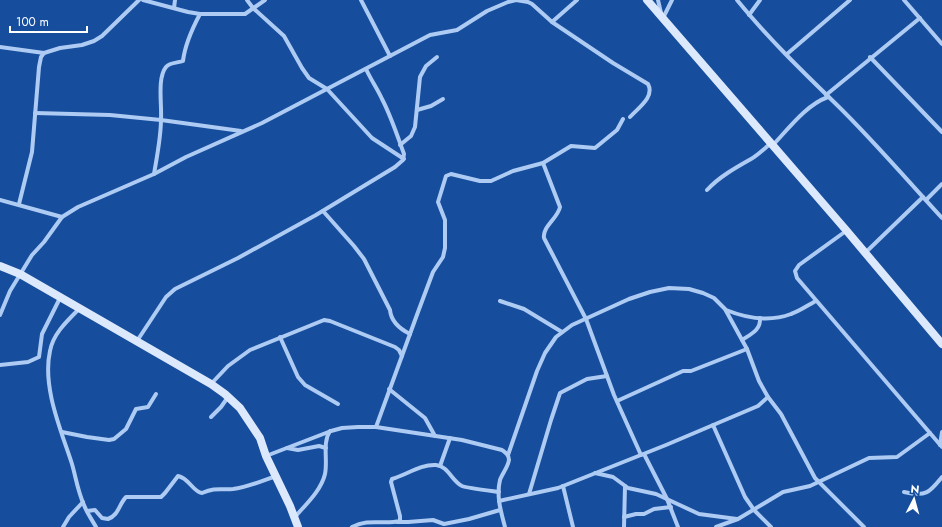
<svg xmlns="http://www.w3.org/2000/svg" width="942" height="527" viewBox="0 0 942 527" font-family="Jost,sans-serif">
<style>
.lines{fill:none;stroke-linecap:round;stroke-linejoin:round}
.street{stroke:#adcbf3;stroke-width:4}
.secondary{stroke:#dce9fd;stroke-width:8}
</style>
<rect width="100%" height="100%" fill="#164d9d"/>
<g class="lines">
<g class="street">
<path d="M 143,0 L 188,12 L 200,14 L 245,14 L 265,0"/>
<path d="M 247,0 L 253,8 L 284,36 L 302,68 L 309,78 L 327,89 L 372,138 L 404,159"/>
<path d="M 361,0 L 390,56"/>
<path d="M 658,0 L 661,13"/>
<path d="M 737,0 C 767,37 802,71 836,104 C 873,140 907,180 942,218"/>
<path d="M 904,0 L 942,44"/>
<path d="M 174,8 L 175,0"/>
<path d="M 749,15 L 760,0"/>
<path d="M 663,18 L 672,0"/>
<path d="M 552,22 L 577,0"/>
<path d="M 0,47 L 44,53 L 60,48 L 82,45 L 94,41 L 102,36 L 139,0"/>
<path d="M 787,54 L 850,0"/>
<path d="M 870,57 L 942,132"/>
<path d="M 826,95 L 920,18"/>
<path d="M 417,110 L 431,106 L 443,99"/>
<path d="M 35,113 L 110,115 L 161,120 L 241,131"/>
<path d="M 400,145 L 411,136 L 415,127 L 420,77 L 426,66 L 437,57"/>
<path d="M 773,145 C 789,128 806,105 828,97"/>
<path d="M 543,163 L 560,207 C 558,218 542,227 544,238 L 586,319 L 614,395 L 641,455"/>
<path d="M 154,174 C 157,156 161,137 161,119 C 162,105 157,78 166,67 C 170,62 178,63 183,61 C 185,44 192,29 200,14"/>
<path d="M 707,190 C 719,177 735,168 751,159 C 758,155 765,148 771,143"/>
<path d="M 0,200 L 62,217"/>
<path d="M 926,200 L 942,184"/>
<path d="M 19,204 L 32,152 L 39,67 L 41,57 L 44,53"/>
<path d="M 323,211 L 354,246 L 364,259 L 390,310 C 391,321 400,329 410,334"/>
<path d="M 846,231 L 799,265 L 795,271 L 797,278 L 942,447"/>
<path d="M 865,253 L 923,197"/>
<path d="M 500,301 L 524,309 L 562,332"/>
<path d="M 79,309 C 67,321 53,334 50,351 C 42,387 61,430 72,464 C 76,478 78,492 84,505 C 87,513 92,520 96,527"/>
<path d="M 726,310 C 746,318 770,322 791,314 C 800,311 808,305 816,301"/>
<path d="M 0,315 L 10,291 L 32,255 L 44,242 L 62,217 L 78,207 L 154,174 L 186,157 L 262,123 L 430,35 L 457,30 L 487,11 L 508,2 L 516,0 L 528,2 L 532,4 L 552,22 L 613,63 L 648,84 C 655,97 638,108 630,117"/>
<path d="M 280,337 L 298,377 L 305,385 L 338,404"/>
<path d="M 742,340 C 751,334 761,330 760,318"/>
<path d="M 137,341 L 166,297 L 175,289 L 238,258 L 316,215 L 395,167 L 403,160 L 404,154 C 397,135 391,116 382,99 C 377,88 371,80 366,69"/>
<path d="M 0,365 L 28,362 L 39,357 L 42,334 L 60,298"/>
<path d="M 211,384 L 228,366 L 250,350 L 324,320 L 330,321 L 395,347 L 399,350 L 402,356"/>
<path d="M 389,389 L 425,418 L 435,436"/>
<path d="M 617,401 L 683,371 L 691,371 L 747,349"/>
<path d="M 211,417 L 221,407 L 228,397"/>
<path d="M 713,425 L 745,497 L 754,510 L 771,527"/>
<path d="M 376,427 L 418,312 L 433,272 L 443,257 L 445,248 L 445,220 L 438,202 L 446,176 L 451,174 L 480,181 L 491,181 L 513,171 L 543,163 L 571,146 L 595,148 L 617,130 L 623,119"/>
<path d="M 62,432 L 87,437 L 109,440 L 114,439 L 126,429 L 136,409 L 148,407 L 156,394"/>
<path d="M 940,445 L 942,432"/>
<path d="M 287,448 L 298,450 L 319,446 L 326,448"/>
<path d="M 644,454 L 667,499 L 678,527"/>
<path d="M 508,455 L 537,371 L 545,353 L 556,337 L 572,325 L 629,299 L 650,292 L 669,288 L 689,289 L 703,293 L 714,298 L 725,309 L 747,349 L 759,381 L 768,397 L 781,414 L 815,478 L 864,527"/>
<path d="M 266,456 L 331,431 L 342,428 L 358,427 L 376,427 L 462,440 L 502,450 C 506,453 509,455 509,460 C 508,467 502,474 500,480 C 496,496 501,512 505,527"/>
<path d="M 440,466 L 450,438"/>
<path d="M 595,473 L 613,477 L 628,488 L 656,494 L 699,514 L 737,519"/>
<path d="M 563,486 L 573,527"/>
<path d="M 904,492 C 926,497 929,493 942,477"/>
<path d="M 529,494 L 551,420 L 560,393 L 587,379 L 607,376"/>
<path d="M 499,501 L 558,488 L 666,445 L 758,406 L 768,397"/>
<path d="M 87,511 L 95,510 L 102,518 L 108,519 C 119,515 119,504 126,497 L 161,497 L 165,493 L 178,476 C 189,478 193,492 202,493 C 216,487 220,490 233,489 C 248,487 262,481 276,476"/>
<path d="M 295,517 C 305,505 321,491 325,474 C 328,460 322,443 330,431"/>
<path d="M 624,517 L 636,514 L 644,514 L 654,509 L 671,507"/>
<path d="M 397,522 L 408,522 L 433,520 L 444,524 L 469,519 L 500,510"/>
<path d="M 63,527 L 69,517 L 83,502"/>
<path d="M 352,527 C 369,518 383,525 400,521 L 400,516 L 391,482 L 392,479 C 406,475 421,464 436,465 C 448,466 452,481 462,486 C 467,488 492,491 499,492"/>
<path d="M 624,527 L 625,486"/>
<path d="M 716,527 L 738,519 L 783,492 L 810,486 L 869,458 L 897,457 L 930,433"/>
</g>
<g class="secondary">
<path d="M 647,0 L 846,230 L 942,344"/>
<path d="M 0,266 L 20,274 L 211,384 L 225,394 L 240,408 L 260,438 L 266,456 L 290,506 L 298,527"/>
</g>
</g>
<g transform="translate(914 499) rotate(6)" stroke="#164d9d" stroke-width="3" paint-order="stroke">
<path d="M0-3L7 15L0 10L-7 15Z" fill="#ffffff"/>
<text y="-6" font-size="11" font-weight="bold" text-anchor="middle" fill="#ffffff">N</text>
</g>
<path d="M10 26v6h77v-6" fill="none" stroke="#ffffff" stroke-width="2"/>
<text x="16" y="26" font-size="12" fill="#ffffff" stroke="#164d9d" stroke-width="3" paint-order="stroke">100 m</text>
</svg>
